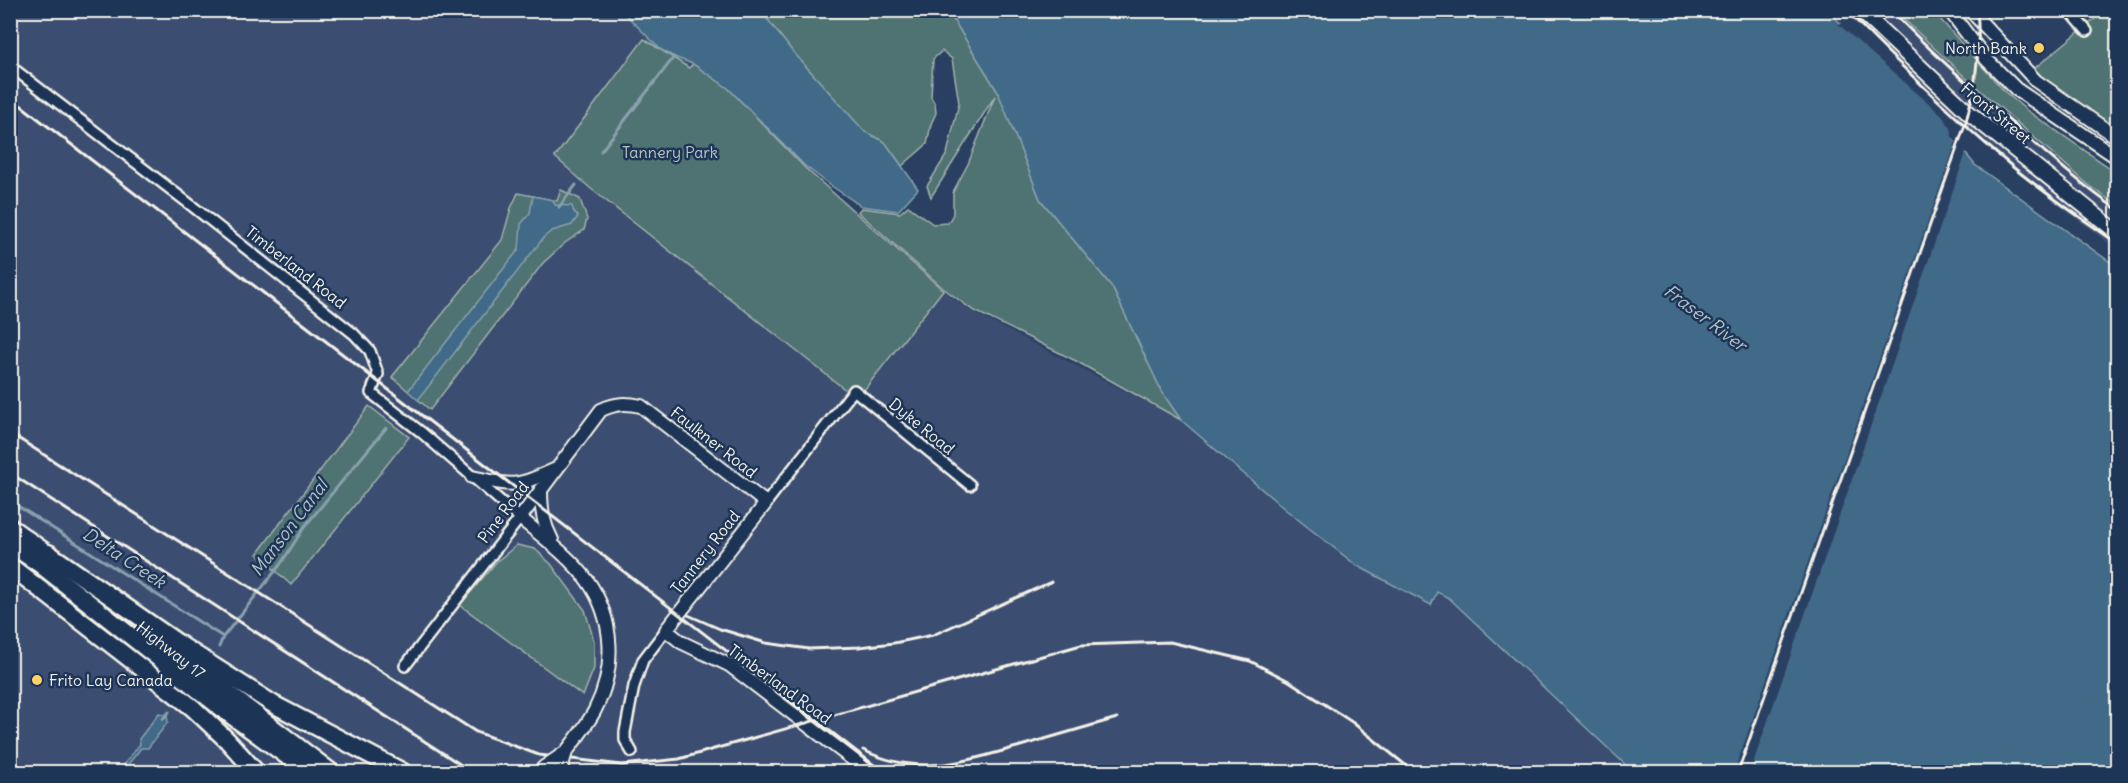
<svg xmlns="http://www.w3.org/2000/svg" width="2128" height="783" viewBox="0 0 2128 783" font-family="Delius,sans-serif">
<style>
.built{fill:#3a4d71}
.green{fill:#507272;stroke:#a2b2ad;stroke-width:1.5}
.water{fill:#406b87;stroke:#88a1ae;stroke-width:1.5}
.pier{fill:#2a4063}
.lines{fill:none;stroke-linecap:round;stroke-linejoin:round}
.stream{stroke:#88a1ae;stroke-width:3}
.minor-casing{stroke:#f4f1e8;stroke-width:14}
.tertiary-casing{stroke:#f4f1e8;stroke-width:16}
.secondary-casing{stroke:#f4f1e8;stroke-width:18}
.motorway-casing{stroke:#f4f1e8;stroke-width:21}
.minor{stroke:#1d3557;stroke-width:9}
.tertiary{stroke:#1d3557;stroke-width:12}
.secondary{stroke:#1d3557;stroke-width:14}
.motorway{stroke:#1d3557;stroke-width:16}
.rail{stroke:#f4f1e8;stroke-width:3}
.tertiary-bridge-casing{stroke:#f4f1e8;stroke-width:16;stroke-linecap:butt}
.tertiary-bridge{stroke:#1d3557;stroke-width:12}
.poi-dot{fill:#ffd166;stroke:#1d3557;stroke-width:2}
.labels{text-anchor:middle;stroke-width:5;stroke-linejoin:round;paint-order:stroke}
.poi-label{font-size:16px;fill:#f4f1e8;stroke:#1d3557;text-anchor:end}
.street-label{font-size:16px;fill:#f4f1e8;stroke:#1d3557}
.park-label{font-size:16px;fill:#bbc5bf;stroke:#1d3557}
.water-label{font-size:18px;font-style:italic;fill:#b5c2c6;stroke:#1d3557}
</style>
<rect width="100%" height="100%" fill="#2a4063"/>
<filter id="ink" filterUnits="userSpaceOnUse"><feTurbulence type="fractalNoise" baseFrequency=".0167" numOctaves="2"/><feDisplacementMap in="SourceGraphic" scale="12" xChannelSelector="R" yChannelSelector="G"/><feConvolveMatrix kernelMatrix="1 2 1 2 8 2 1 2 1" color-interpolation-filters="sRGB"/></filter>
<g filter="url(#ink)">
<g class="built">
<path d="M 605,10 L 624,13 L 660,49 L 674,57 L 693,64 L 599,178 L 857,399 L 943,290 L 969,310 L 1181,420 L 1286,510 L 1356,565 L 1431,605 L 1437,592 L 1449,598 L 1631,770 L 1631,772 L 11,772 L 10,11 Z"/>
<path d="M 1838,11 L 1855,11 L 1916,71 L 2038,179 L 2117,240 L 2117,250 L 2039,190 L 1952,116 L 1851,19 L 1841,15 Z"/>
<path d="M 1870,11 L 1909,11 L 1920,23 L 2117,188 L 2117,225 L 1960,95 Z"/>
</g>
<g class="green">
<path d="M 761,11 L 948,11 L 998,92 L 1040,199 L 1112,287 L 1162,392 L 1181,420 L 1074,360 L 971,309 L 943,288 L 858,212 L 861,208 L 900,213 L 908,206 L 933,224 L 948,223 L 953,214 L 953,192 L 968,164 L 995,96 L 931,197 L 927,186 L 947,154 L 959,103 L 952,59 L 942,51 L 933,59 L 931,97 L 935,104 L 936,113 L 931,124 L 927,144 L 902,166 L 885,142 L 865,132 L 792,51 Z"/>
<path d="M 1895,11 L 1933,11 L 2005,92 L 2025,109 L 2117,173 L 2117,205 L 2091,187 L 1965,77 Z"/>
<path d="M 2105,11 L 2117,11 L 2117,130 L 2082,109 L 2030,72 L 2080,31 L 2085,36 L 2092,30 L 2087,25 Z"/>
<path d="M 644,39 L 689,68 L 693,64 L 728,88 L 805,168 L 943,290 L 857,399 L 590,188 L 555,157 Z"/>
<path d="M 561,190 L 580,199 L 587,219 L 584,230 L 565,243 L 543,263 L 430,410 L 392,377 L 502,240 L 511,208 L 518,193 L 557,201 Z"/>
<path d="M 369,406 L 409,437 L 291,585 L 257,554 Z"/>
<path d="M 517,545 L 535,549 L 551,564 L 585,610 L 594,641 L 594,668 L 583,696 L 460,605 L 497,561 Z"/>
</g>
<g class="water">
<path d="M 605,11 L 761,11 L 792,51 L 865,132 L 885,142 L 918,189 L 898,211 L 861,206 L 830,185 L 805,166 L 728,88 L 693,64 L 674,57 L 660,49 L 624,13 Z"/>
<path d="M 948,11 L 1827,11 L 1942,113 L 1952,126 L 1953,138 L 1975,165 L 2117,267 L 2117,772 L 1631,772 L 1631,770 L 1449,598 L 1437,592 L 1431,605 L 1356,565 L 1286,510 L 1181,420 L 1162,392 L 1112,287 L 1040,199 L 998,92 Z"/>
<path d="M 533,196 L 553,200 L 555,205 L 572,206 L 574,212 L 578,216 L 572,225 L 552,231 L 544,237 L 418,400 L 408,391 L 519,249 L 521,224 L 530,213 Z"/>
<path d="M 159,713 L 167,716 L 168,722 L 148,748 L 141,748 L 122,772 L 118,772 L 140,744 L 139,739 Z"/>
</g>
<path class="pier" d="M 1844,23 L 1945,112 L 1954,124 L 1956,137 L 1967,150 L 1750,772 L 1734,772 L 1956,142 L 1952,137 L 1951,128 L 1941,114 L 1838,24 Z"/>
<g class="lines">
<g class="stream">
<path d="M 601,151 L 674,57"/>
<path d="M 559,207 L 576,185"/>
<path d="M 10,501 L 223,637"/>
<path d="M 219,647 L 223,637 L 280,565 L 305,526 L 386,428"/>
<path d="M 163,719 L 169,712"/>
</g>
<g class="minor-casing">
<g id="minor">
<path d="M 2069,10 L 2087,31"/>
<path d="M 10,66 L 187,202 L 354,334 L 370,351 L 378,374 L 371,393 L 421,432 L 520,518 L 405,666"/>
<path d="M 766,503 L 854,390 L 970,485"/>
<path d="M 632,752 L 625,740 L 625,732 L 634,686 L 643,660 L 666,630"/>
</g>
</g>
<g class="tertiary-casing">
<g id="tertiary">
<path d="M 1949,10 L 1986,59 L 2016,89 L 2118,158"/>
<path d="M 1970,10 L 2036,81 L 2118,138"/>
<path d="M 472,477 C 514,486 515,488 554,470"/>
<path d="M 541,490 C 541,509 543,523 552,540"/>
<path d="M 566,752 C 576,739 587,725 595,710 C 616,669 615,619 587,580 C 569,556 543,537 520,518 L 601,410 C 616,403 626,403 641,406 L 766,503 L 666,630 L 681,642 L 729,665 L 869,772"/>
</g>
</g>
<g class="secondary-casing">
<path id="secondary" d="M 1860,10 L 1969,113 L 2118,233"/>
</g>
<g class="motorway-casing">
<g id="motorway">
<path d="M 10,527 L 56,560"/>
<path d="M 10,544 L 41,565 L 224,710 L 309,772"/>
<path d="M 48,553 L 182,646 L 273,704 L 403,772"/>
<path d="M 10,566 L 193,708 L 227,740 L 256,772"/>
<path d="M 168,648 L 331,772"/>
</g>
</g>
<use href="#minor" class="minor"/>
<use href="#tertiary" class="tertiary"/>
<use href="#secondary" class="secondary"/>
<use href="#motorway" class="motorway"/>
<g class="rail">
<path d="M 1846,10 C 1900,65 1955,119 2014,168 C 2047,195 2083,219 2118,244"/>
<path d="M 1891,10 C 1929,50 1970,86 2012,123 C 2046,153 2080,184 2118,210"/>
<path d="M 10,97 L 883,772"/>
<path d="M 10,433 L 476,732 L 539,755 L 622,765 L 679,759 L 1081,645 L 1170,642 L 1250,661 L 1289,681 L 1352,722 L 1414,772"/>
<path d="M 10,473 L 472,772"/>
<path d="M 688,615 L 720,629 L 766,643 L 809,649 L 859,647 L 894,643 L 933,635 L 1051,582"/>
<path d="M 863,750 C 920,778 966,761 1024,745 C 1055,736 1086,727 1117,718"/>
<path d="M 1738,772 L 1966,122 C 1976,85 1981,49 1977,10"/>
</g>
<g class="tertiary-bridge-casing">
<g id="tertiary-bridge">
<path d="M 540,772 L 544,767 L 566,752"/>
<path d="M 560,772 L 566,752"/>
</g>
</g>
<use href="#tertiary-bridge" class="tertiary-bridge"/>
</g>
</g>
<g class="poi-dot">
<circle cx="2039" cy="48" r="6"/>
<circle cx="37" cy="680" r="6"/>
</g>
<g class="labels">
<g class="poi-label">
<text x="2027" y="54">North Bank</text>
<text x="49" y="686" text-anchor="start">Frito Lay Canada</text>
</g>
<g class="street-label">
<text transform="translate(1996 113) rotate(40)" y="6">Front Street</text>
<text transform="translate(296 267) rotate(38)" y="6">Timberland Road</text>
<text transform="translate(922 426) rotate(39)" y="6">Dyke Road</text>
<text transform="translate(714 442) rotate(38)" y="6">Faulkner Road</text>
<text transform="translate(503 512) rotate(-53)" y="6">Pine Road</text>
<text transform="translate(705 552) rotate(-52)" y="6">Tannery Road</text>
<text transform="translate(171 650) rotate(38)" y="6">Highway 17</text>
<text transform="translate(780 684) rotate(36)" y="6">Timberland Road</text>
</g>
<g class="park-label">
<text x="670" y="158">Tannery Park</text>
</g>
<g class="water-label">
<text transform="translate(1705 318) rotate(37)" y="6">Fraser River</text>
<text transform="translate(289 528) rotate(-53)" y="6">Manson Canal</text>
<text transform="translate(124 558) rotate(33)" y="6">Delta Creek</text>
</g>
</g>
<rect width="2128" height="783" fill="none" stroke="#1d3557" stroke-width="36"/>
<rect x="18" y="18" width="2092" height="747" fill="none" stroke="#f4f1e8" stroke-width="2" filter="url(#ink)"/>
</svg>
